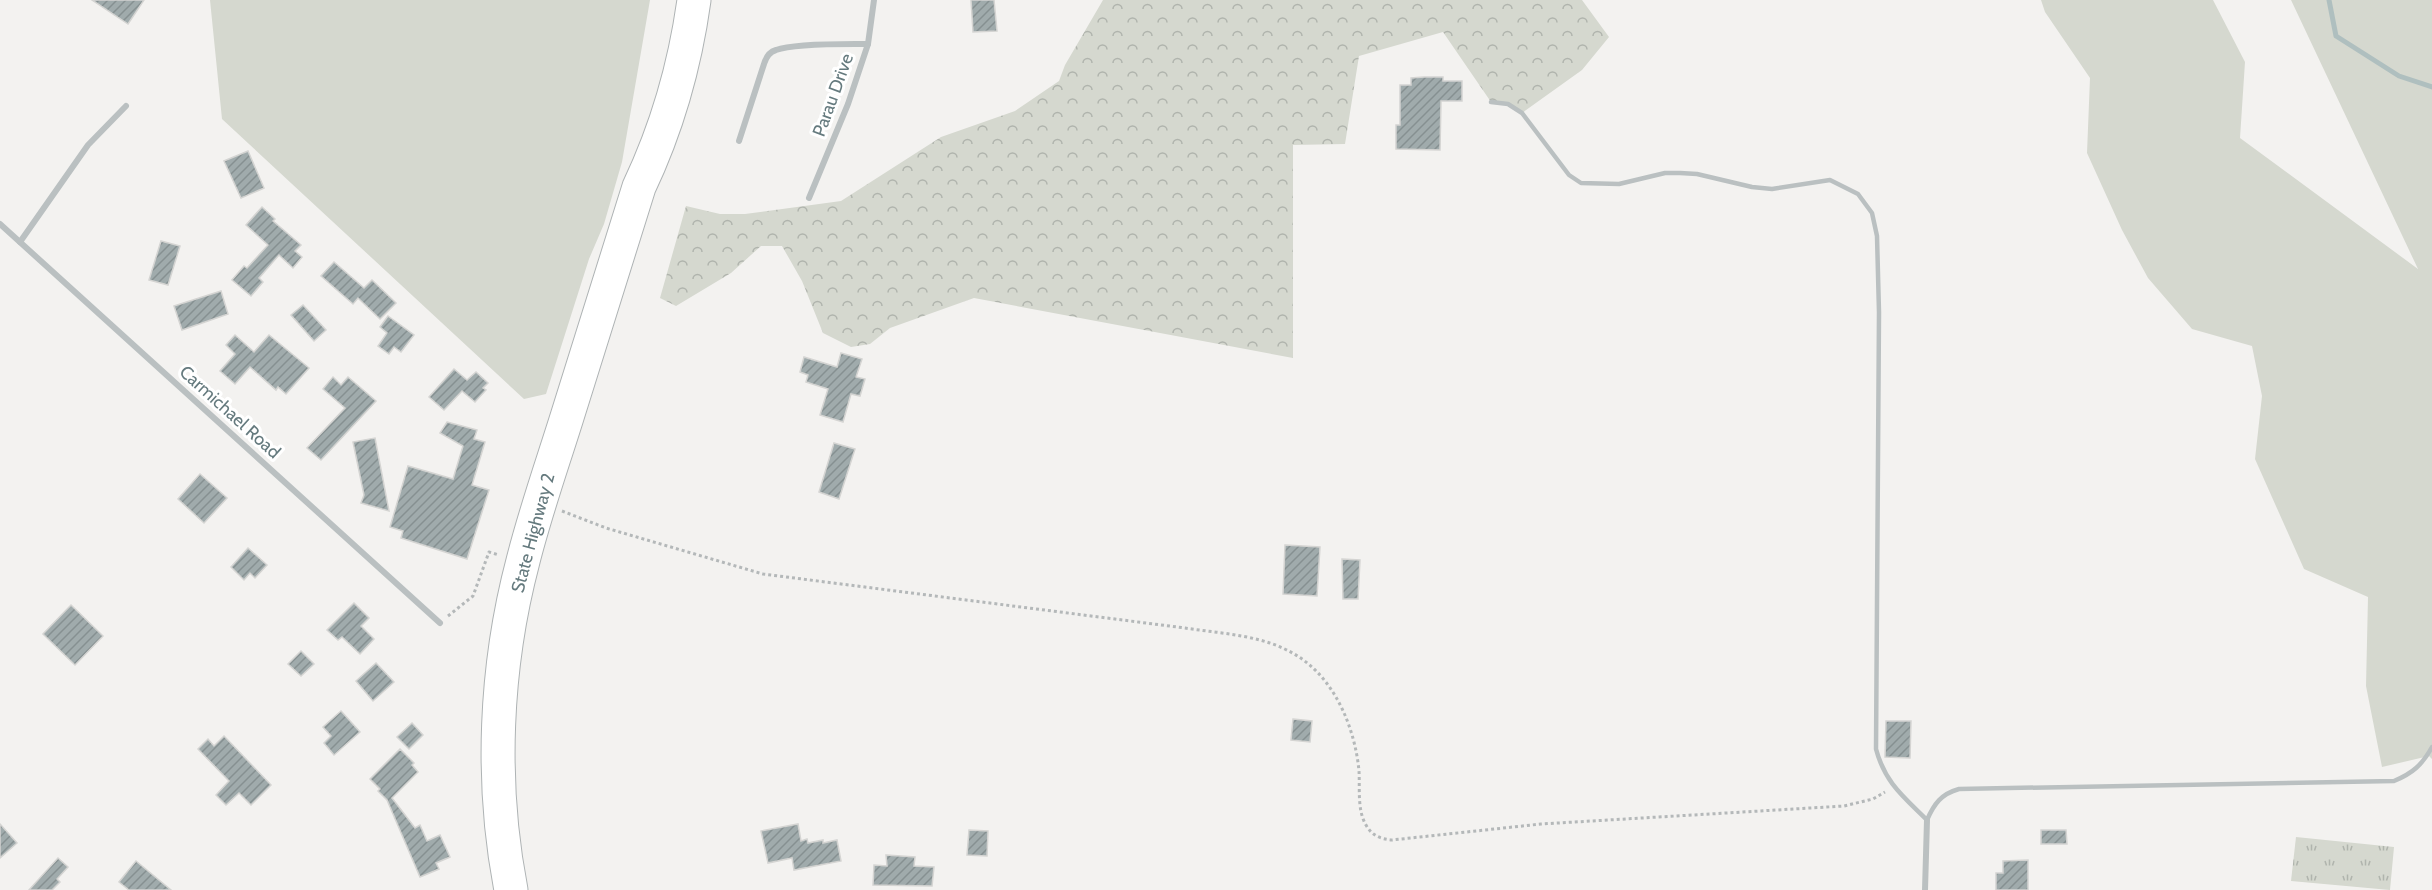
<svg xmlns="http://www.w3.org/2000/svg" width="2432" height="890" viewBox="0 0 2432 890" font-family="Cabin,sans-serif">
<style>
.grass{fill:#d5d8cf}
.forest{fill:url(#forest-crowns)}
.park{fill:url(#park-tufts)}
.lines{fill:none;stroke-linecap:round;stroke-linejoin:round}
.stream{stroke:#afbfbf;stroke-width:5}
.building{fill:url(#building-hatch);stroke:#d4d4d2;stroke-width:1.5}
.highway-casing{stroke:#aeb3b4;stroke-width:35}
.path{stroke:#b4b8b9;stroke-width:3;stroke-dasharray:3 3;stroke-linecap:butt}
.lane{stroke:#bac0c1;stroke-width:4.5}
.street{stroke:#bac0c1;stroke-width:6}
.highway{stroke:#fff;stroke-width:33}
.labels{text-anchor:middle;stroke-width:6;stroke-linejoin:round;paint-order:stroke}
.street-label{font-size:18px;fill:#657a7e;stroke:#fff}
</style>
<defs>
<pattern id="forest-crowns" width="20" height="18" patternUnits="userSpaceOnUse" patternTransform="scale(1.5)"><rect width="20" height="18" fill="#d5d8cf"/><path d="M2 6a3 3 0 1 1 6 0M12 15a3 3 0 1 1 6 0" fill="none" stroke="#b0b4ad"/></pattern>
<pattern id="park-tufts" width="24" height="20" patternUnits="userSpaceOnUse" patternTransform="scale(1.5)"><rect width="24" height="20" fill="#d5d8cf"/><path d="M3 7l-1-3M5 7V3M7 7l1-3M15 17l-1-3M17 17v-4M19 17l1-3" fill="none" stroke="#b0b4ad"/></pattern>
<pattern id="building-hatch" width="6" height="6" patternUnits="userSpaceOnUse" patternTransform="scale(1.5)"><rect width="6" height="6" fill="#a0abac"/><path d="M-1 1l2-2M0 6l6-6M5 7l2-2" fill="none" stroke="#869091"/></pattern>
</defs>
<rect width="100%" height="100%" fill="#f3f2f0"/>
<g class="grass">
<path d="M 210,0 L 650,0 L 622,162 L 604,224 L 589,259 L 546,394 L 524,399 L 222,119 Z"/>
<path d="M 2041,0 L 2213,0 L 2245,62 L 2240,138 L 2418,269 L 2291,0 L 2432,0 L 2432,759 L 2429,756 L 2382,767 L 2366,686 L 2368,597 L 2304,569 L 2255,459 L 2262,396 L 2252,346 L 2192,329 L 2148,278 L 2122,230 L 2087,153 L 2090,78 L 2045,12 Z"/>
</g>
<path class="forest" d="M 1103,0 L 1582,0 L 1609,37 L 1582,70 L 1522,113 L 1508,104 L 1491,102 L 1443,32 L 1359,56 L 1345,144 L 1293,145 L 1293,358 L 974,298 L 890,328 L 870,344 L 851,347 L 823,333 L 802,281 L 782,246 L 761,246 L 731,273 L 676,306 L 660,298 L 686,206 L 720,214 L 745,214 L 841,201 L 941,137 L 1015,111 L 1059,81 L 1065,65 Z"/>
<path class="park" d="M 2296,837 L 2394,847 L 2390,890 L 2291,881 Z"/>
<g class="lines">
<path class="stream" d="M 2329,0 L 2336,36 L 2399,76 L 2432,87"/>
</g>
<g class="building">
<path d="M 92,0 L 144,0 L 128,24 Z"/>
<path d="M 971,0 L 994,0 L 997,31 L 973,32 Z"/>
<path d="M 1424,77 L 1443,77 L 1443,81 L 1462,81 L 1462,101 L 1441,101 L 1440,150 L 1396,149 L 1396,125 L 1400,125 L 1400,85 L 1411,85 L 1411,78 Z"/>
<path d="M 248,151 L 264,188 L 241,198 L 224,161 Z"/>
<path d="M 262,207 L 275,219 L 273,221 L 301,245 L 295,251 L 302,257 L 293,268 L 279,255 L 259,278 L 263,282 L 251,296 L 232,280 L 244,266 L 247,268 L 268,245 L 246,225 Z"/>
<path d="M 161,241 L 180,246 L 168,285 L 149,280 Z"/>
<path d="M 334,262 L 364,288 L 372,280 L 396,303 L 380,319 L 358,298 L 353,304 L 321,276 Z"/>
<path d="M 221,291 L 228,314 L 182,330 L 174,306 Z"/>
<path d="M 303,305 L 326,330 L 314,341 L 291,315 Z"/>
<path d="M 388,316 L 414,335 L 401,352 L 394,347 L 389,354 L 378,346 L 387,333 L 380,327 Z"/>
<path d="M 235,335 L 254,352 L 269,335 L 309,368 L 286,394 L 278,387 L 276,390 L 250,367 L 235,384 L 220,371 L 235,354 L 226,345 Z"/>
<path d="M 841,353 L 862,359 L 856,377 L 865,379 L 860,396 L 851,394 L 843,422 L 820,415 L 828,389 L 806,382 L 808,375 L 800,372 L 804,357 L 837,367 Z"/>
<path d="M 454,369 L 467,380 L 476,372 L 488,383 L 483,388 L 486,390 L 475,402 L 462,391 L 444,410 L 429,397 Z"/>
<path d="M 333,377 L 341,385 L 348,377 L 376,401 L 321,460 L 307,448 L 345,408 L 323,389 Z"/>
<path d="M 447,422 L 477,430 L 474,439 L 485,442 L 472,485 L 489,490 L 467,559 L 401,538 L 403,531 L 390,527 L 408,466 L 453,479 L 463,446 L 440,433 Z"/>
<path d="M 375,438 L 389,511 L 361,503 L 364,495 L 353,442 Z"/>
<path d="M 834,443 L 855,449 L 839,499 L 819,492 Z"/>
<path d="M 200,474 L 227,498 L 204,523 L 178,499 Z"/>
<path d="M 1285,545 L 1320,547 L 1317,596 L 1283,594 Z"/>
<path d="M 248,548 L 267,565 L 255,578 L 250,573 L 244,580 L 231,567 Z"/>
<path d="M 1342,559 L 1360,560 L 1358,599 L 1343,599 Z"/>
<path d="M 354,603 L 369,618 L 361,626 L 374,639 L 360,654 L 342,637 L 338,640 L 327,630 Z"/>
<path d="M 71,605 L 103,636 L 75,665 L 43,634 Z"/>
<path d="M 301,651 L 314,664 L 301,676 L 288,664 Z"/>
<path d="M 376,663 L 394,682 L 373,701 L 356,681 Z"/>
<path d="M 341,711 L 360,732 L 334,755 L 324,743 L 331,736 L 323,727 Z"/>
<path d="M 1293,719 L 1312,721 L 1310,742 L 1291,740 Z"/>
<path d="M 1886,721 L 1911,721 L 1910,758 L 1885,757 Z"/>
<path d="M 412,723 L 423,735 L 409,749 L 397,737 Z"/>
<path d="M 224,736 L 271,785 L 251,805 L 239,793 L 226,805 L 216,795 L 229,781 L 198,749 L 208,739 L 214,746 Z"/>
<path d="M 400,749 L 414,763 L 412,765 L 418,772 L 392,798 L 415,828 L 420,825 L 427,841 L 440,835 L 450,857 L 436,863 L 439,869 L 420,877 L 387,800 L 378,791 L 380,789 L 370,779 Z"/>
<path d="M 0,824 L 17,843 L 0,858 Z"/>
<path d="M 798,824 L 801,841 L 807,839 L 808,843 L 823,840 L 823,843 L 837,840 L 841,861 L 794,870 L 792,858 L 768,863 L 761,831 Z"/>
<path d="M 969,830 L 988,831 L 987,856 L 967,855 Z"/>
<path d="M 2041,830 L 2066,830 L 2067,844 L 2041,844 Z"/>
<path d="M 886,855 L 915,857 L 914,866 L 934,867 L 932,886 L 873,885 L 874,865 L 887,866 Z"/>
<path d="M 58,858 L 68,867 L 57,879 L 60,882 L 52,890 L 29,890 Z"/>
<path d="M 2028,860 L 2028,890 L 1996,890 L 1996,873 L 2003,873 L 2003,861 Z"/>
<path d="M 136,861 L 171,890 L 129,890 L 119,882 Z"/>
</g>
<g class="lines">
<g class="highway-casing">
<path id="highway" d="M 511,890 C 490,782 495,667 523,561 C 535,513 552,465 567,417 C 591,341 615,264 639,187 C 667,128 685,65 694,0"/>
</g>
<g class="path">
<path d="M 562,511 L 606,528 L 763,574 L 1185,628 C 1224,634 1266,635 1299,657 C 1336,681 1355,729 1359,771 C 1360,788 1357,810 1366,825 C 1372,836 1381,839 1392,840 L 1541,824 L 1844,806 L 1873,799 L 1885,792"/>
<path d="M 448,616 L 473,596 L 489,552 L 499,555"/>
</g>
<path class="lane" d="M 1491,102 L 1508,104 L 1522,113 L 1569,175 L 1581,183 L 1619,184 L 1665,173 L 1680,173 L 1697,174 L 1752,187 L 1772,189 L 1830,180 L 1858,194 L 1872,213 L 1877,236 L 1879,312 L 1876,749 C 1885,783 1904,797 1927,820 C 1934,804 1941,794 1959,789 L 2394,781 C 2413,773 2422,765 2432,747"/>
<g class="street">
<path d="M 739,141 L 764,64 C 766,57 769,52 776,50 C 795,43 847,44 868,44"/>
<path d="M 809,198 L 848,104 L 868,44 L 874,0"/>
<path d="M 0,224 L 440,623"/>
<path d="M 20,242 L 88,145 L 126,106"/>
<path d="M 1925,890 L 1927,820"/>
</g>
<use href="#highway" class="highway"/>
</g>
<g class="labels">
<g class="street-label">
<text transform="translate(833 95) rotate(-70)" y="6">Parau Drive</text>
<text transform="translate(230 412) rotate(42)" y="6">Carmichael Road</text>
<text transform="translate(533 533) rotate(-75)" y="6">State Highway 2</text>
</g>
</g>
</svg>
